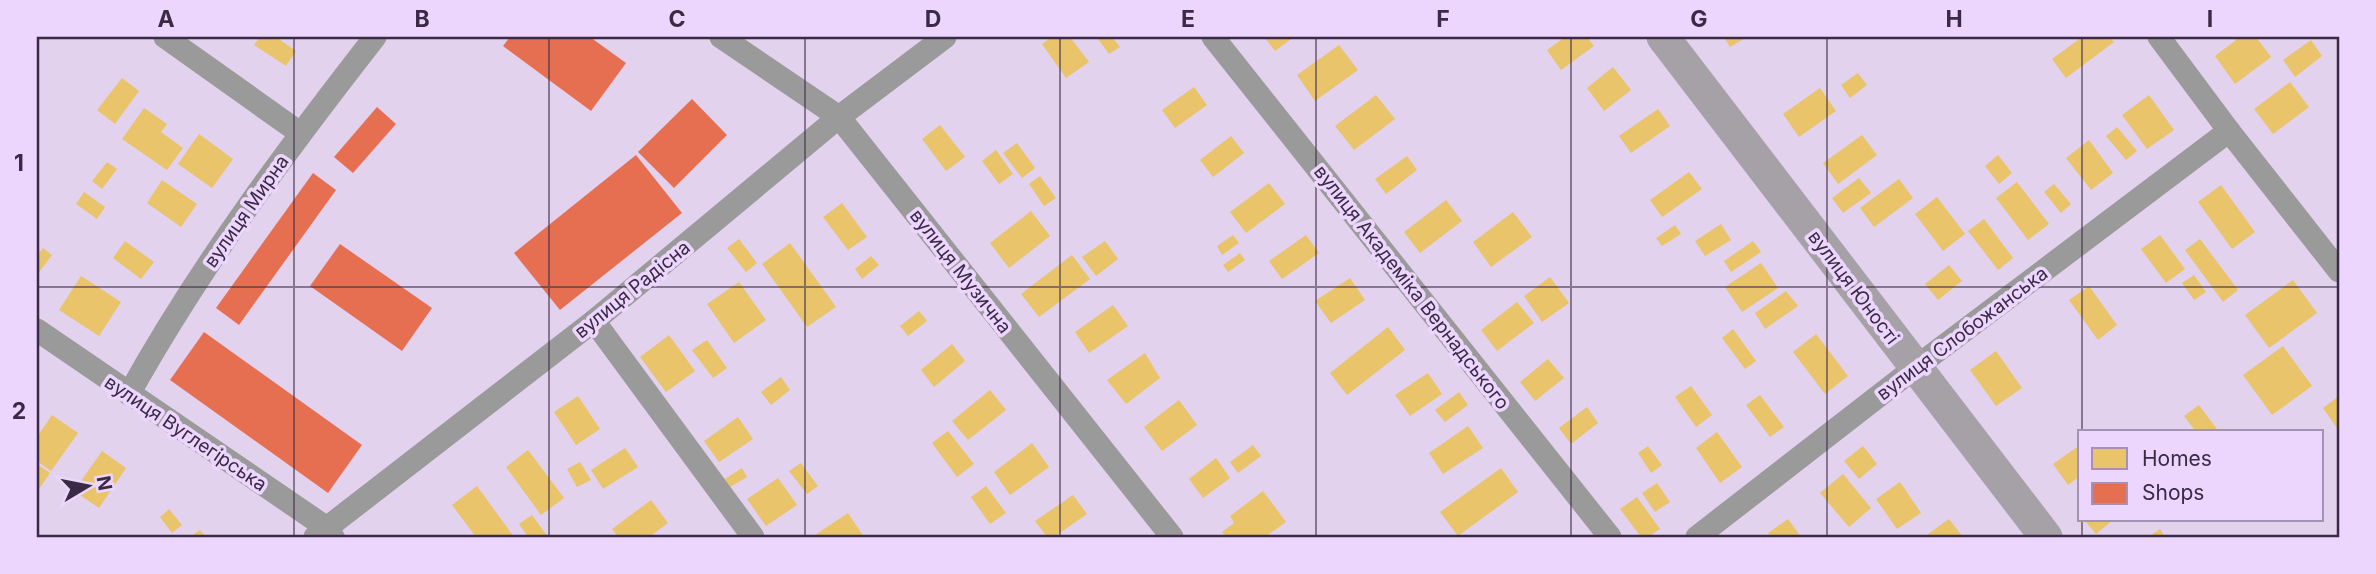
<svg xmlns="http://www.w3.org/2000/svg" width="2376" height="574" viewBox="0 0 2376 574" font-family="Inter,sans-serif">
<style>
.homes{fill:#e9c46a}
.shops{fill:#e76f51}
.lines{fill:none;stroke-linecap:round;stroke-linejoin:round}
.street{stroke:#9b9a9a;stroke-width:23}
.secondary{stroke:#a6a0a7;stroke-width:33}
.grid{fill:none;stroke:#3a2a45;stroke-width:2;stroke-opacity:0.55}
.labels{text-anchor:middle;stroke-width:7;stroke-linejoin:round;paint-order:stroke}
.street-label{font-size:19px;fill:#3a2a45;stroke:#edd6fe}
.neatline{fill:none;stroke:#3a2a45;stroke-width:2.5}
.grid-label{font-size:23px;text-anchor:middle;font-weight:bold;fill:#3a2a45}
</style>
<rect width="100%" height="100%" fill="#e2d2ee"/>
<g class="homes">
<path d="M 260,37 L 276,37 L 296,51 L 286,66 L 254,45 Z"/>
<path d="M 1052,37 L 1070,37 L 1089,62 L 1066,78 L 1042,44 Z"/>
<path d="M 1101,37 L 1112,37 L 1120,47 L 1109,54 L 1098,39 Z"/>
<path d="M 1264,37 L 1294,37 L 1275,51 Z"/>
<path d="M 1565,37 L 1587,37 L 1594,46 L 1561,70 L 1547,50 Z"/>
<path d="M 1724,37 L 1747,37 L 1730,47 Z"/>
<path d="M 2082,37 L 2109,37 L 2114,42 L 2066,78 L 2052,59 Z"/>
<path d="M 2240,37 L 2256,37 L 2271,57 L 2235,84 L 2215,56 Z"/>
<path d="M 2311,40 L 2322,56 L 2295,77 L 2283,60 Z"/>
<path d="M 1339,45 L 1358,70 L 1315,101 L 1297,75 Z"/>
<path d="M 1613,67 L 1631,90 L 1604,111 L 1587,88 Z"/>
<path d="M 1858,73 L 1867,85 L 1850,98 L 1841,85 Z"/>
<path d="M 122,78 L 139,91 L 115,124 L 97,110 Z"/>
<path d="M 2290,82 L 2309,107 L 2273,134 L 2254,109 Z"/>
<path d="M 1194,87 L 1207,105 L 1175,128 L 1162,110 Z"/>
<path d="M 1820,88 L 1836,111 L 1799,137 L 1783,114 Z"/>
<path d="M 1376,95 L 1395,119 L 1354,150 L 1335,126 Z"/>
<path d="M 2149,95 L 2174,130 L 2147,149 L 2122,115 Z"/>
<path d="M 144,108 L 167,124 L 161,132 L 183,148 L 167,170 L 122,139 Z"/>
<path d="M 1658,109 L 1670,126 L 1631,153 L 1619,136 Z"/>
<path d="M 940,125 L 965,157 L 946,171 L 922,139 Z"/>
<path d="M 2117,127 L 2137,151 L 2126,160 L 2106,136 Z"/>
<path d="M 199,134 L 233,159 L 212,188 L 178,164 Z"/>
<path d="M 1862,135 L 1877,155 L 1838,184 L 1823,163 Z"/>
<path d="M 1231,136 L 1244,153 L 1213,177 L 1200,160 Z"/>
<path d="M 2089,140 L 2113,173 L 2091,190 L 2066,158 Z"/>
<path d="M 1017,143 L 1035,168 L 1022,178 L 1003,153 Z"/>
<path d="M 996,150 L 1013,174 L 999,184 L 982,161 Z"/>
<path d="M 1998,155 L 2012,173 L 1999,184 L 1985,166 Z"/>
<path d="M 1407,156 L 1417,170 L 1386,194 L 1375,179 Z"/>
<path d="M 107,162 L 117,169 L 102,189 L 92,181 Z"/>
<path d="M 1689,172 L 1702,189 L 1662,217 L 1650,200 Z"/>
<path d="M 1040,176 L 1056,198 L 1044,206 L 1029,184 Z"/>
<path d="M 1859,178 L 1871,193 L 1843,213 L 1832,198 Z"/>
<path d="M 1899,179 L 1913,198 L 1874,227 L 1860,208 Z"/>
<path d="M 162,180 L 197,204 L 181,227 L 147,203 Z"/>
<path d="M 2017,182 L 2049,224 L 2028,240 L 1996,198 Z"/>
<path d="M 1269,183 L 1285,204 L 1246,233 L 1230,212 Z"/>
<path d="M 2054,184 L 2071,204 L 2061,213 L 2044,192 Z"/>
<path d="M 2221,185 L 2255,232 L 2232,249 L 2198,202 Z"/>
<path d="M 84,192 L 105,207 L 97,219 L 76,204 Z"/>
<path d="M 1937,197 L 1965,234 L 1943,251 L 1915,214 Z"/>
<path d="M 1446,200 L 1462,221 L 1420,253 L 1404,232 Z"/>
<path d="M 842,203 L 867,237 L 848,250 L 823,217 Z"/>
<path d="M 1031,211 L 1050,236 L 1009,268 L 990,243 Z"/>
<path d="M 1513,212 L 1532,237 L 1491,267 L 1473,242 Z"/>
<path d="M 1984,219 L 2013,258 L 1998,270 L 1968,231 Z"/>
<path d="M 1721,224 L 1731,240 L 1705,256 L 1695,241 Z"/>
<path d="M 1675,225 L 1681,234 L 1662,246 L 1656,238 Z"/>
<path d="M 1233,235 L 1239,243 L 1222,255 L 1217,246 Z"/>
<path d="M 1306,235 L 1319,253 L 1282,279 L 1269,261 Z"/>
<path d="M 2160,235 L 2185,269 L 2166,283 L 2141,249 Z"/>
<path d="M 739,239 L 757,263 L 746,272 L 727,248 Z"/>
<path d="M 2200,239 L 2238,290 L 2223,302 L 2185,250 Z"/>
<path d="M 125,241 L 154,262 L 141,279 L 113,258 Z"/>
<path d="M 1105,241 L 1118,259 L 1096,276 L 1082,257 Z"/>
<path d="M 1753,241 L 1761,252 L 1731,272 L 1724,261 Z"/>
<path d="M 790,243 L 836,307 L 807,327 L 762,264 Z"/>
<path d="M 43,248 L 52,255 L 37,275 L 37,256 Z"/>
<path d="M 1240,253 L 1245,260 L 1228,272 L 1223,265 Z"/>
<path d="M 1072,255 L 1090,279 L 1039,317 L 1021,294 Z"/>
<path d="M 871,256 L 879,265 L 862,279 L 855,269 Z"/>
<path d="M 1761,263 L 1778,288 L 1742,312 L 1725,287 Z"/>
<path d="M 1949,265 L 1962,281 L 1938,300 L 1925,284 Z"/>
<path d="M 2194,275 L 2206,292 L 2194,300 L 2182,283 Z"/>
<path d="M 81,276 L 121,302 L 99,336 L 59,310 Z"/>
<path d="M 1550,277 L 1569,303 L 1542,322 L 1524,296 Z"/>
<path d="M 1350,278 L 1365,300 L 1331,323 L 1315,301 Z"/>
<path d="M 2293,280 L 2317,313 L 2269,348 L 2245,315 Z"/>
<path d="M 739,282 L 766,320 L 734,343 L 707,304 Z"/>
<path d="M 2089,286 L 2117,325 L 2098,340 L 2069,300 Z"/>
<path d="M 1786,291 L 1798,306 L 1765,329 L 1755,313 Z"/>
<path d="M 1517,302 L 1534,323 L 1497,351 L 1481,330 Z"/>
<path d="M 1113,305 L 1128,326 L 1089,353 L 1075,332 Z"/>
<path d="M 919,311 L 927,321 L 908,336 L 900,326 Z"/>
<path d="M 1388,327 L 1405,350 L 1347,395 L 1330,373 Z"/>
<path d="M 1733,329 L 1756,361 L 1745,369 L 1722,338 Z"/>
<path d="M 1816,334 L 1848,376 L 1825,394 L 1793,352 Z"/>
<path d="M 669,335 L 695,371 L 666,392 L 640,357 Z"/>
<path d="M 707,340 L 727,368 L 713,378 L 692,350 Z"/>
<path d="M 952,344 L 965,361 L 934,387 L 921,370 Z"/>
<path d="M 2283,346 L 2312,386 L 2272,415 L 2243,375 Z"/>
<path d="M 1996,351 L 2022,388 L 1996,406 L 1970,370 Z"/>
<path d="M 1145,353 L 1160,378 L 1126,404 L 1107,380 Z"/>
<path d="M 1548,359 L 1564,378 L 1535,401 L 1520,382 Z"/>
<path d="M 1428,373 L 1442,394 L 1410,416 L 1395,395 Z"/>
<path d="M 781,377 L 790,390 L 771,405 L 761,392 Z"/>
<path d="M 1691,386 L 1712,415 L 1696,427 L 1675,397 Z"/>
<path d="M 990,390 L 1006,410 L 968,440 L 952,421 Z"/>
<path d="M 1459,392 L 1468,405 L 1445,422 L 1435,410 Z"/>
<path d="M 1760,395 L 1784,427 L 1770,437 L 1746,405 Z"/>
<path d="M 578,396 L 600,429 L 576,445 L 554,412 Z"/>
<path d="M 2339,396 L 2339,431 L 2323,408 Z"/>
<path d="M 1179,400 L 1197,425 L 1162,451 L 1144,427 Z"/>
<path d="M 2199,405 L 2219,432 L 2196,432 L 2184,416 Z"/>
<path d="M 1587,407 L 1598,423 L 1571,444 L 1559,428 Z"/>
<path d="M 52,415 L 78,433 L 51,471 L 37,461 L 37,437 Z"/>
<path d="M 738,417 L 753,439 L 719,462 L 704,441 Z"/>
<path d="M 1468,426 L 1483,448 L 1443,474 L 1429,453 Z"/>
<path d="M 948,431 L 974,464 L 957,477 L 932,443 Z"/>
<path d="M 1717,432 L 1742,467 L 1720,483 L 1696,448 Z"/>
<path d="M 1032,443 L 1049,467 L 1010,495 L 994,472 Z"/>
<path d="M 1253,445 L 1261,456 L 1238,473 L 1230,462 Z"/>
<path d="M 2080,445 L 2080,476 L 2068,485 L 2053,464 Z"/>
<path d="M 1648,446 L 1662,465 L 1651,473 L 1638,453 Z"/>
<path d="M 1863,446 L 1877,464 L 1859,479 L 1844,461 Z"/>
<path d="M 625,448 L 638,467 L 603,489 L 591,470 Z"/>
<path d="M 528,450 L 564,498 L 541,515 L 506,467 Z"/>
<path d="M 102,451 L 126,468 L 99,508 L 74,491 Z"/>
<path d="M 1216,458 L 1230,478 L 1203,498 L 1189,479 Z"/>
<path d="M 580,462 L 591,480 L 577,487 L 567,469 Z"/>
<path d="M 801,463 L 818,486 L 807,494 L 789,471 Z"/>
<path d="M 37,464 L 50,473 L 37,492 Z"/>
<path d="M 742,468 L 747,477 L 730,487 L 725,479 Z"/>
<path d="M 1501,468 L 1518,492 L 1458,536 L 1440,512 Z"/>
<path d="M 1843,474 L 1871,508 L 1849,527 L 1820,493 Z"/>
<path d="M 778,478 L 797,505 L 766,526 L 747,499 Z"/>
<path d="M 1900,482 L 1921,513 L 1897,529 L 1876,499 Z"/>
<path d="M 1657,483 L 1670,502 L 1655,512 L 1642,493 Z"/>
<path d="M 477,486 L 514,537 L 476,537 L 452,505 Z"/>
<path d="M 986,486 L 1006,513 L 990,524 L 971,497 Z"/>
<path d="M 1263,491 L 1286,522 L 1265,537 L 1226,537 L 1222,532 L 1234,523 L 1230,516 Z"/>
<path d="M 1073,495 L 1087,514 L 1054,537 L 1047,537 L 1035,521 Z"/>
<path d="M 1637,497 L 1660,529 L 1648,537 L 1641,537 L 1620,509 Z"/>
<path d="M 651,500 L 668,523 L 649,537 L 618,537 L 612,529 Z"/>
<path d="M 169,509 L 182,525 L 172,533 L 160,517 Z"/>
<path d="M 848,513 L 864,537 L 812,537 Z"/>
<path d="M 532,515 L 548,537 L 528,537 L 519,524 Z"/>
<path d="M 1788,519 L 1801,537 L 1771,537 L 1768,533 Z"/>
<path d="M 1949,519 L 1963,537 L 1924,537 Z"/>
<path d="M 2088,520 L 2113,520 L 2096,534 L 2086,522 Z"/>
<path d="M 2160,529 L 2165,537 L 2148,537 Z"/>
<path d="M 200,530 L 206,537 L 190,537 Z"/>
</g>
<g class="shops">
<path d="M 510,37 L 590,37 L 626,63 L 591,111 L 503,46 Z"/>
<path d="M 692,99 L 727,135 L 674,188 L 638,152 Z"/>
<path d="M 377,107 L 396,124 L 353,173 L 334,157 Z"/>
<path d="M 636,155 L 682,213 L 560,310 L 514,253 Z"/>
<path d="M 313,173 L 336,190 L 239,325 L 216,308 Z"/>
<path d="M 340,244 L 432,308 L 402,351 L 310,286 Z"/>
<path d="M 204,332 L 362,445 L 328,493 L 170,380 Z"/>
</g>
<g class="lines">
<g class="street">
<path d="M 165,37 L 300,133"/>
<path d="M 721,37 L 839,117 L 1172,537"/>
<path d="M 1213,37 L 1610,537"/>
<path d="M 2159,37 L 2229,131 L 2339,271"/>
<path d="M 594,321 L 753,537"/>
<path d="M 37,330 L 327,528 L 333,537"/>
<path d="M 129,394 C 199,268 286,151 375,37"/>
<path d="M 315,537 L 594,321 L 839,117 L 945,37"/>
<path d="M 1697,537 L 1916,367 L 2229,131"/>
</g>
<path class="secondary" d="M 1663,37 L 2046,537"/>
</g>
<path class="grid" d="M 294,37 L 294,537M 549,37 L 549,537M 805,37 L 805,537M 1060,37 L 1060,537M 1316,37 L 1316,537M 1571,37 L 1571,537M 1827,37 L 1827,537M 2082,37 L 2082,432M 37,287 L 2339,287M 2082,520 L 2082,537"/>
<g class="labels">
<g class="street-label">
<text transform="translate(246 211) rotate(-55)" y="7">вулиця Мирна</text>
<text transform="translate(961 271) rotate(52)" y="7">вулиця Музична</text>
<text transform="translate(1412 287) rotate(52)" y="7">вулиця Академіка Вернадського</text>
<text transform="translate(1854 287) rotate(53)" y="7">вулиця Юності</text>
<text transform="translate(632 289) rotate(-39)" y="7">вулиця Радісна</text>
<text transform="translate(1962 333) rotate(-37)" y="7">вулиця Слобожанська</text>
<text transform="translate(186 433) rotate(34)" y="7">вулиця Вуглегірська</text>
</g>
</g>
<rect width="2376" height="574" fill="none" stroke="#edd6fe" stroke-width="77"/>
<rect x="2078" y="430" width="245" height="91" fill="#edd6fe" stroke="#a591b4" stroke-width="2"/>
<rect x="2092" y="448" width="35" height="21" fill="#e9c46a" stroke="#a591b4" stroke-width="2"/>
<text x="2142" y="466" font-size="21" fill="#3a2a45">Homes</text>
<rect x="2092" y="483" width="35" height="21" fill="#e76f51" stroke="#a591b4" stroke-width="2"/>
<text x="2142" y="500" font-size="21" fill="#3a2a45">Shops</text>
<g transform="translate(88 486) rotate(80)" stroke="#edd6fe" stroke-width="5" paint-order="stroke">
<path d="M0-5L12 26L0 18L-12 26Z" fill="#3a2a45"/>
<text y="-10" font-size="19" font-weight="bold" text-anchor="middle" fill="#3a2a45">N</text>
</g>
<rect x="38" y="38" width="2300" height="498" class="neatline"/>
<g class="grid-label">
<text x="166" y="27">A</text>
<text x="422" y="27">B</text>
<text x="677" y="27">C</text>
<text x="933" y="27">D</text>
<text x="1188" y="27">E</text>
<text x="1443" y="27">F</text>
<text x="1699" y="27">G</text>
<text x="1954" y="27">H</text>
<text x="2210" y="27">I</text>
<text x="19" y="171">1</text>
<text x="19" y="419">2</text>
</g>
</svg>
